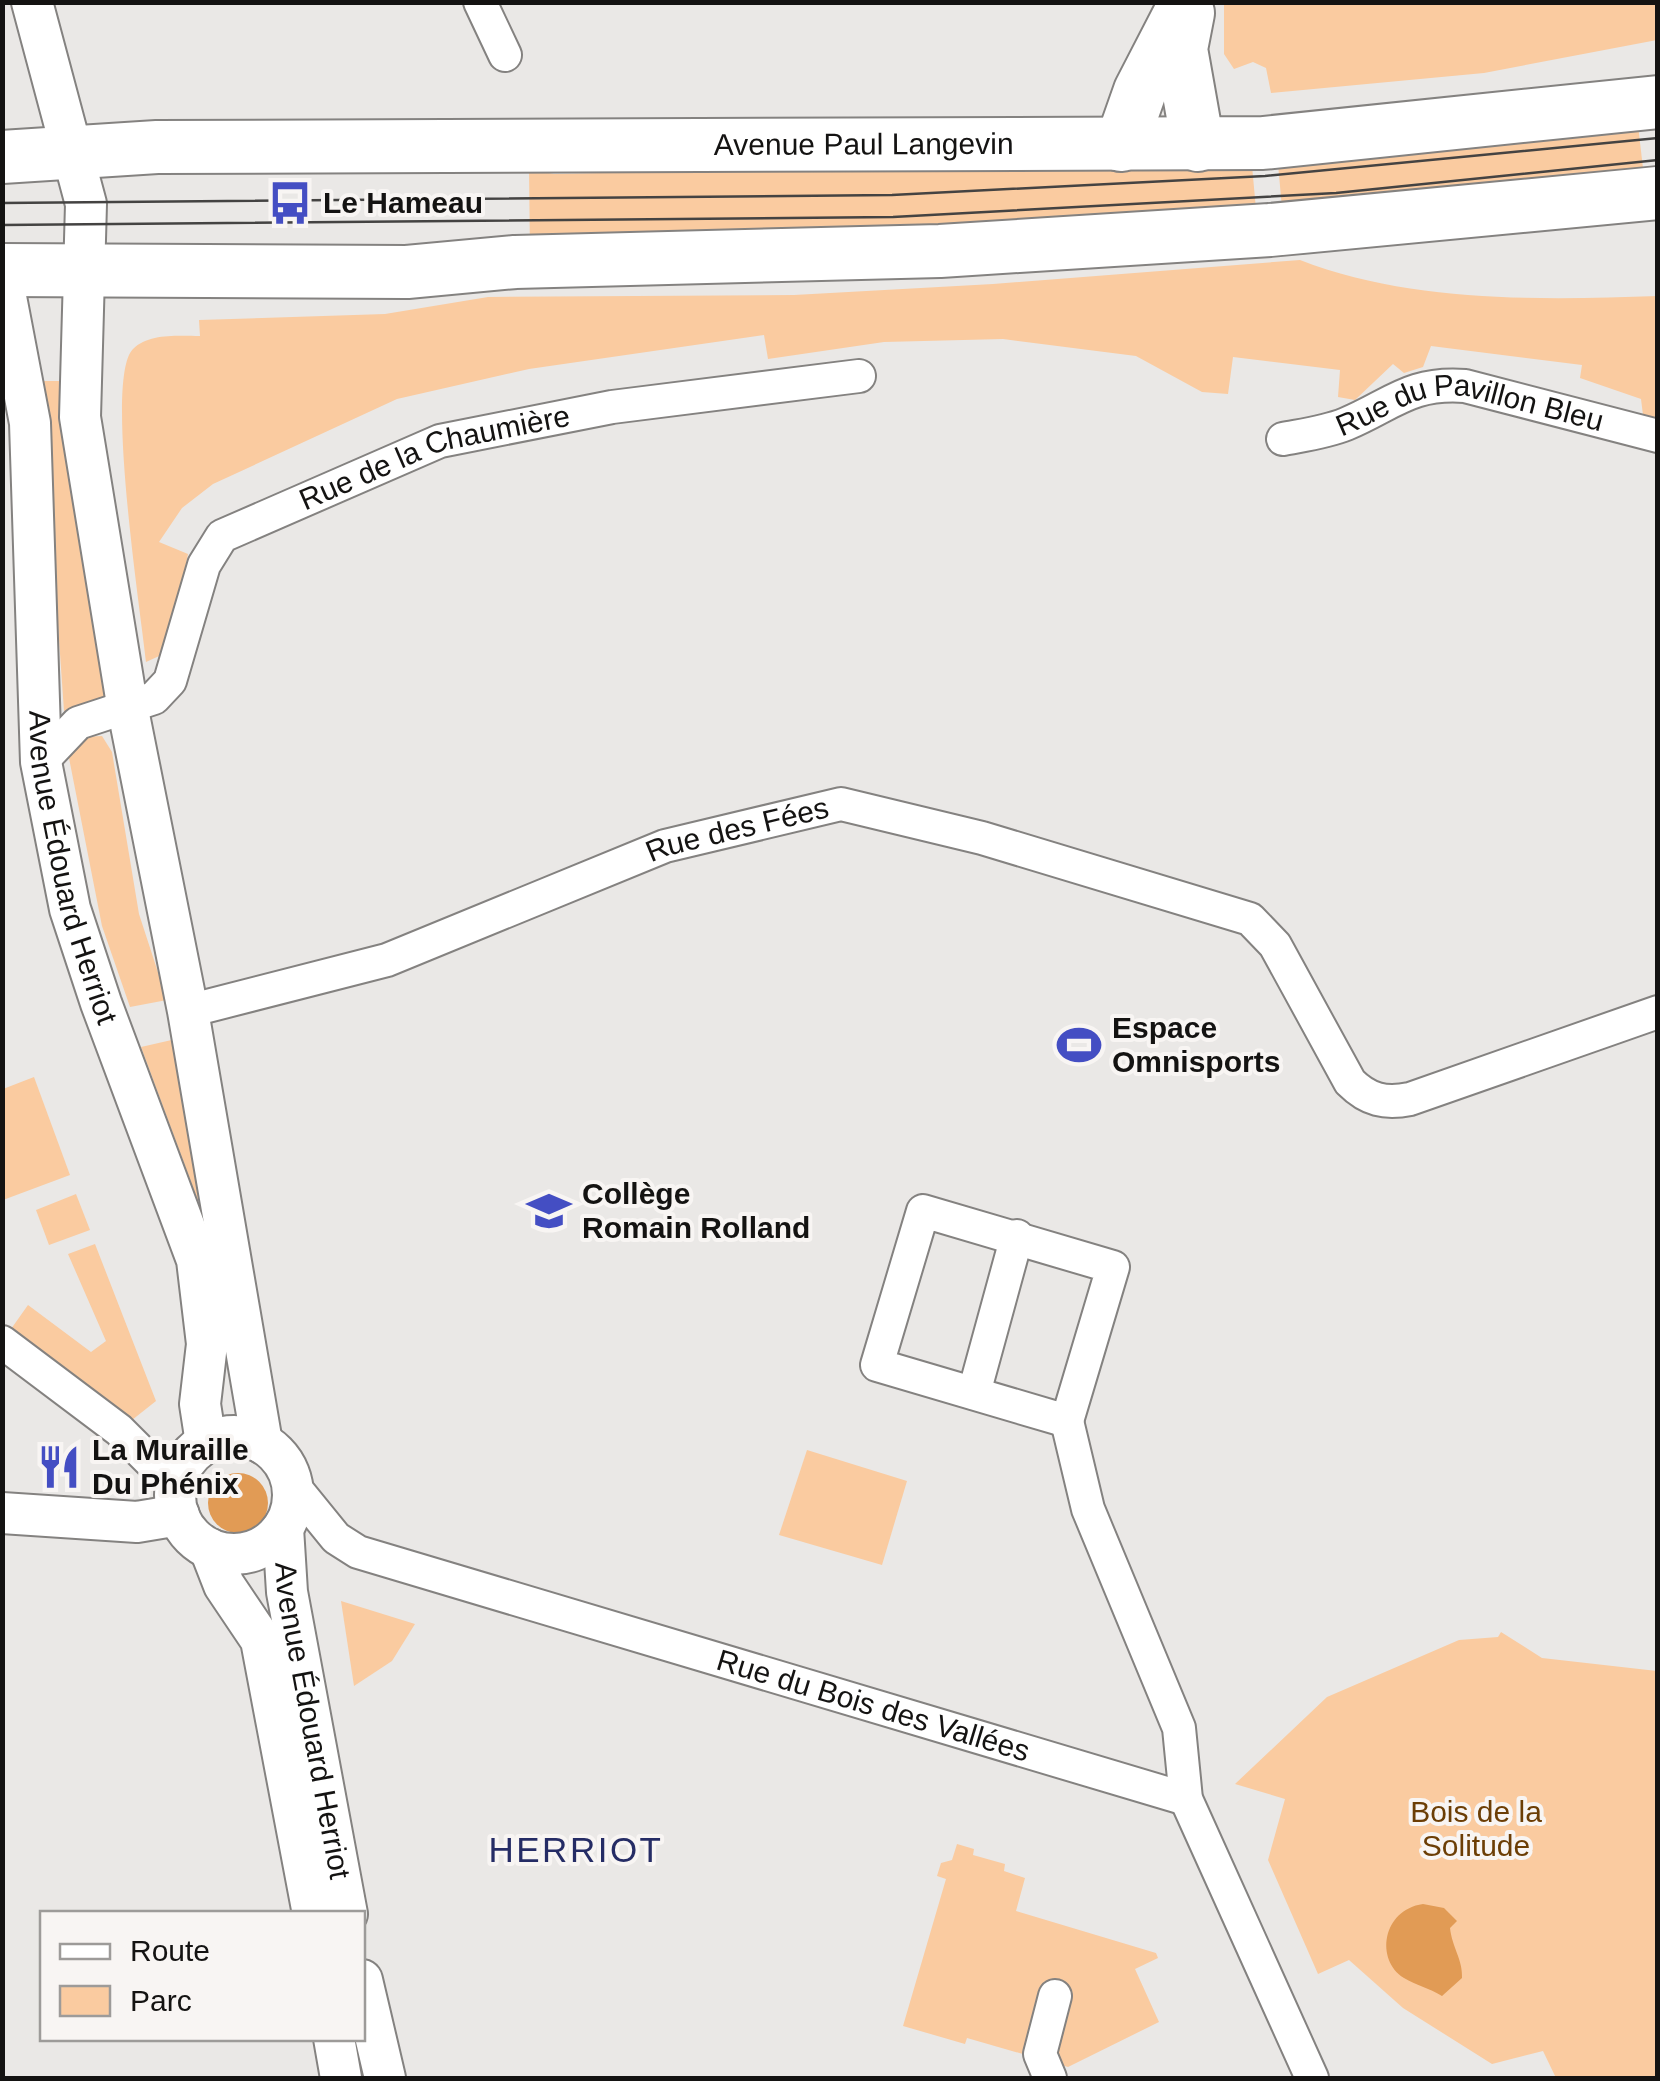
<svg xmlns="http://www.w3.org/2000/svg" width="1660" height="2081" viewBox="0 0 1660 2081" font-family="Helvetica,sans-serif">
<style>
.green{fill:#facba0}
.water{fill:#e19b55}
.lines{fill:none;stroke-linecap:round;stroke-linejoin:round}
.minor-casing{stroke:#848280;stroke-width:36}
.tertiary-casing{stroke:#848280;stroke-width:44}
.primary-casing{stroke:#848280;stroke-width:56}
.minor{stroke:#fff;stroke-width:32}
.tertiary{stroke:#fff;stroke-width:40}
.primary{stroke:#fff;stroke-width:52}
.tram{stroke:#444342;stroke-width:2.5}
.labels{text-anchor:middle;stroke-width:8;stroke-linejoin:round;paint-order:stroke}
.street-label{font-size:30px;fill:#141312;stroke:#f8f5f3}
.poi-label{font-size:30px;font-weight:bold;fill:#141312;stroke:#f8f5f3;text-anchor:start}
.park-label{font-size:30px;fill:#6c3e05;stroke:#f8f5f3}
.quarter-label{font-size:35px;letter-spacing:2.5px;fill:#252c65;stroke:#f8f5f3}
</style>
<rect width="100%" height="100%" fill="#eae8e6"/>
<g class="green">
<path d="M 1224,3 L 1657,3 L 1657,40 L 1484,73 L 1271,93 L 1266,68 L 1253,62 L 1234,69 L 1224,54 Z"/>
<path d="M 1638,125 L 1644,177 L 1283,219 L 1277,153 Z"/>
<path d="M 1251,155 L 1257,220 L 530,254 L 529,169 L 554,174 L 1227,159 Z"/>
<path d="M 1300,260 C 1411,303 1540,300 1658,296 L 1657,419 L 1643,415 L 1641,399 L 1580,378 L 1582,365 L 1431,346 L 1423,367 L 1404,373 L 1393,364 L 1355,400 L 1338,397 L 1340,370 L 1233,357 L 1228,394 L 1202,392 L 1136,356 L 1003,339 L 884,342 L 768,359 L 764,335 L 529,369 L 397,399 L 213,484 L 182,508 L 159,542 L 188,554 L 168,652 L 146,662 C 141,612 104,378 133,349 C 149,333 179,336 200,336 L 199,320 L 385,314 L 488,297 L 794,295 L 993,284 Z"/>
<path d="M 41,381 L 60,381 L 110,695 L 64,711 Z"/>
<path d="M 102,736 L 112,752 L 139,914 L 167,1000 L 130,1007 L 102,926 L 69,758 L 83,737 Z"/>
<path d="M 176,1039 L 202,1192 L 198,1201 L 141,1047 Z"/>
<path d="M 34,1077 L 70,1175 L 3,1200 L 3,1089 Z"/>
<path d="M 76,1194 L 90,1230 L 49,1245 L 36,1210 Z"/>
<path d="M 95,1244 L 156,1401 L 132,1420 L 11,1329 L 28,1305 L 91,1352 L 106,1341 L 68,1254 Z"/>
<path d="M 807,1450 L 907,1481 L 882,1565 L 779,1535 Z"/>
<path d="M 341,1601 L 415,1624 L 392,1661 L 354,1686 Z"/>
<path d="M 1501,1632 L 1542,1658 L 1657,1671 L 1657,2078 L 1556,2078 L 1543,2051 L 1492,2064 L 1403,2008 L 1349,1960 L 1318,1974 L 1268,1860 L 1285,1799 L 1235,1784 L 1327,1697 L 1459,1640 L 1498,1637 Z"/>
<path d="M 957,1844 L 974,1849 L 973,1855 L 1005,1864 L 1004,1871 L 1025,1878 L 1016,1911 L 1156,1953 L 1158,1958 L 1135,1969 L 1159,2022 L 1068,2067 L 967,2038 L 965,2044 L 903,2026 L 946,1879 L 937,1876 L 941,1863 L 952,1860 Z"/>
</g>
<g class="water">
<circle cx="238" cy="1503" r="30"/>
<path d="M 1423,1904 L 1444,1908 L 1457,1921 L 1450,1928 C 1452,1947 1463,1960 1462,1978 L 1442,1996 C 1429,1988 1416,1985 1404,1978 C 1375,1960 1382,1910 1423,1904 Z"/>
</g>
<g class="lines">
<g class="minor-casing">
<g id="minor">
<path d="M 480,2 L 505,55"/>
<path id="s1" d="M 1283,439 C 1304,435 1327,432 1346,424 C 1393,404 1410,382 1465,386 L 1658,436"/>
<path id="s2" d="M 41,762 L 78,723 L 154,698 L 170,681 L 204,565 L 222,536 L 440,441 L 612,407 L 859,376"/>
<path id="s3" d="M 188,1011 L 387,960 L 665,846 L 841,804 L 982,838 L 1250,919 L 1275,945 L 1350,1082 C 1368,1100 1385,1104 1410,1099 L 1658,1012"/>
<path d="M 923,1211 L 1113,1267 L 1067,1421 L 877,1365 Z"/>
<path d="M 2,1342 L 119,1430 L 176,1487"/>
<path d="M 974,1393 L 1017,1236"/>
<path d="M 1067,1421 L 1088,1509 L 1179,1728 L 1186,1799 L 1312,2078"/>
<path id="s4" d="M 293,1485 L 336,1538 L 358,1552 L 1186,1799"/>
<path d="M 1050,2078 L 1040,2054 L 1055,1996"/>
</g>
</g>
<g class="tertiary-casing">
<g id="tertiary">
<path d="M 32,2 L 86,204 L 80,417 L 128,710 L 188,1011 L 262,1443"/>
<path id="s5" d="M 2,276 L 30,423 L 41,762 L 70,909 L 101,1003 L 197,1260 L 207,1344 L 200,1404 L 206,1443"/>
<circle cx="234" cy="1495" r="59"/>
<path d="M 2,1513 L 137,1522 L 179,1515"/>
<path id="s6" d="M 283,1528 L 287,1592 L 347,1914"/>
<path d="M 210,1549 L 224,1585 L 261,1640 L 313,1914"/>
<path d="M 362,1980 L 385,2078"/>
<path d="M 334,2038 L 341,2078"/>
</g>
</g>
<g class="primary-casing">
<g id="primary">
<path d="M 1188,13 L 1181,49 L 1198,145"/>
<path d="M 1121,145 L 1140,91 L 1186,2"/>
<path id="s7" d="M 2,157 L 157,147 L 1263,143 L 1658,102"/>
<path d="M 2,270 L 407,272 L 515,262 L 940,251 L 1270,230 L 1658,193"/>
</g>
</g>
<use href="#minor" class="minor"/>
<use href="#tertiary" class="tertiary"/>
<use href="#primary" class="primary"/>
<g class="tram">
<path d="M 2,203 L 892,195 L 1265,176 L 1658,138"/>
<path d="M 2,225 L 893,217 L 1336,193 L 1658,160"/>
</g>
</g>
<defs>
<g id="bus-bare" transform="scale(3.45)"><path d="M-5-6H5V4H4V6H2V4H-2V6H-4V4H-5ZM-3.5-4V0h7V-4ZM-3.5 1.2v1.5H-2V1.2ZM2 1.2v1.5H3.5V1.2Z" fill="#444ec3" stroke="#f8f5f3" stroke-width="2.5" paint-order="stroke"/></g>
<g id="stadium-bare" transform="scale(3.45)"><path d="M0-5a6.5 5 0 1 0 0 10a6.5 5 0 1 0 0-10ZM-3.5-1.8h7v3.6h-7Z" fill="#444ec3" stroke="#f8f5f3" stroke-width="2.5" paint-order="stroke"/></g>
<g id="school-bare" transform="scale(3.45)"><path d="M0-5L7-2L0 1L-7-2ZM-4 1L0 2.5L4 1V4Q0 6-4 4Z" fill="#444ec3" stroke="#f8f5f3" stroke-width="2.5" paint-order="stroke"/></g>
<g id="restaurant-bare" transform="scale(3.45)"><path d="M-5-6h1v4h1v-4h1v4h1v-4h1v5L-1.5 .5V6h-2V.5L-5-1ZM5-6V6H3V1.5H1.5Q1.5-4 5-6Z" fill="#444ec3" stroke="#f8f5f3" stroke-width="2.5" paint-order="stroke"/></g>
</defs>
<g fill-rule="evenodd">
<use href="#bus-bare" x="290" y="203"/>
<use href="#stadium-bare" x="1079" y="1045"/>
<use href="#school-bare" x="549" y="1211"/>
<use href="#restaurant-bare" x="59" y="1467"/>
</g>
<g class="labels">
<g class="street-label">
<text dy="10" stroke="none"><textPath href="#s7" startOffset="862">Avenue Paul Langevin</textPath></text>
<text dy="10" stroke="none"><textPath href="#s1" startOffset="195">Rue du Pavillon Bleu</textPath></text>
<text dy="10" stroke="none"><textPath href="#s2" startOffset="540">Rue de la Chaumière</textPath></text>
<text dy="10" stroke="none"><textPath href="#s3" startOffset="580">Rue des Fées</textPath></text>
<text dy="10" stroke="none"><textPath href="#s5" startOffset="598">Avenue Édouard Herriot</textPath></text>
<text dy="10" stroke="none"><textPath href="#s4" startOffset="632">Rue du Bois des Vallées</textPath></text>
<text dy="10" stroke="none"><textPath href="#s6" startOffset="195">Avenue Édouard Herriot</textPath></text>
</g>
<g class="poi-label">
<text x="323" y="213">Le Hameau</text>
<text x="1112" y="1038">Espace<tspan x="1112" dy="34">Omnisports</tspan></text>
<text x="582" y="1204">Collège<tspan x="582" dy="34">Romain Rolland</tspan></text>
<text x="92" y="1460">La Muraille<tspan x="92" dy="34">Du Phénix</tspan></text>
</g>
<g class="park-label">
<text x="1476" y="1822">Bois de la<tspan x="1476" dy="34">Solitude</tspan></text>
</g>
<g class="quarter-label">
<text x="576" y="1862">HERRIOT</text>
</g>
</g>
<rect width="1660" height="2081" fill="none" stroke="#141312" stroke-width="10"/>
<rect x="40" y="1911" width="325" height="130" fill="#f8f5f3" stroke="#9d9b99" stroke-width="2.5"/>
<rect x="60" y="1944" width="50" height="15" fill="#ffffff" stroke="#9d9b99" stroke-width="2.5"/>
<text x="130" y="1961" font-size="30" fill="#141312">Route</text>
<rect x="60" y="1986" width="50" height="30" fill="#facba0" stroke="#9d9b99" stroke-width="2.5"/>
<text x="130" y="2011" font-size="30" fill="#141312">Parc</text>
</svg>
